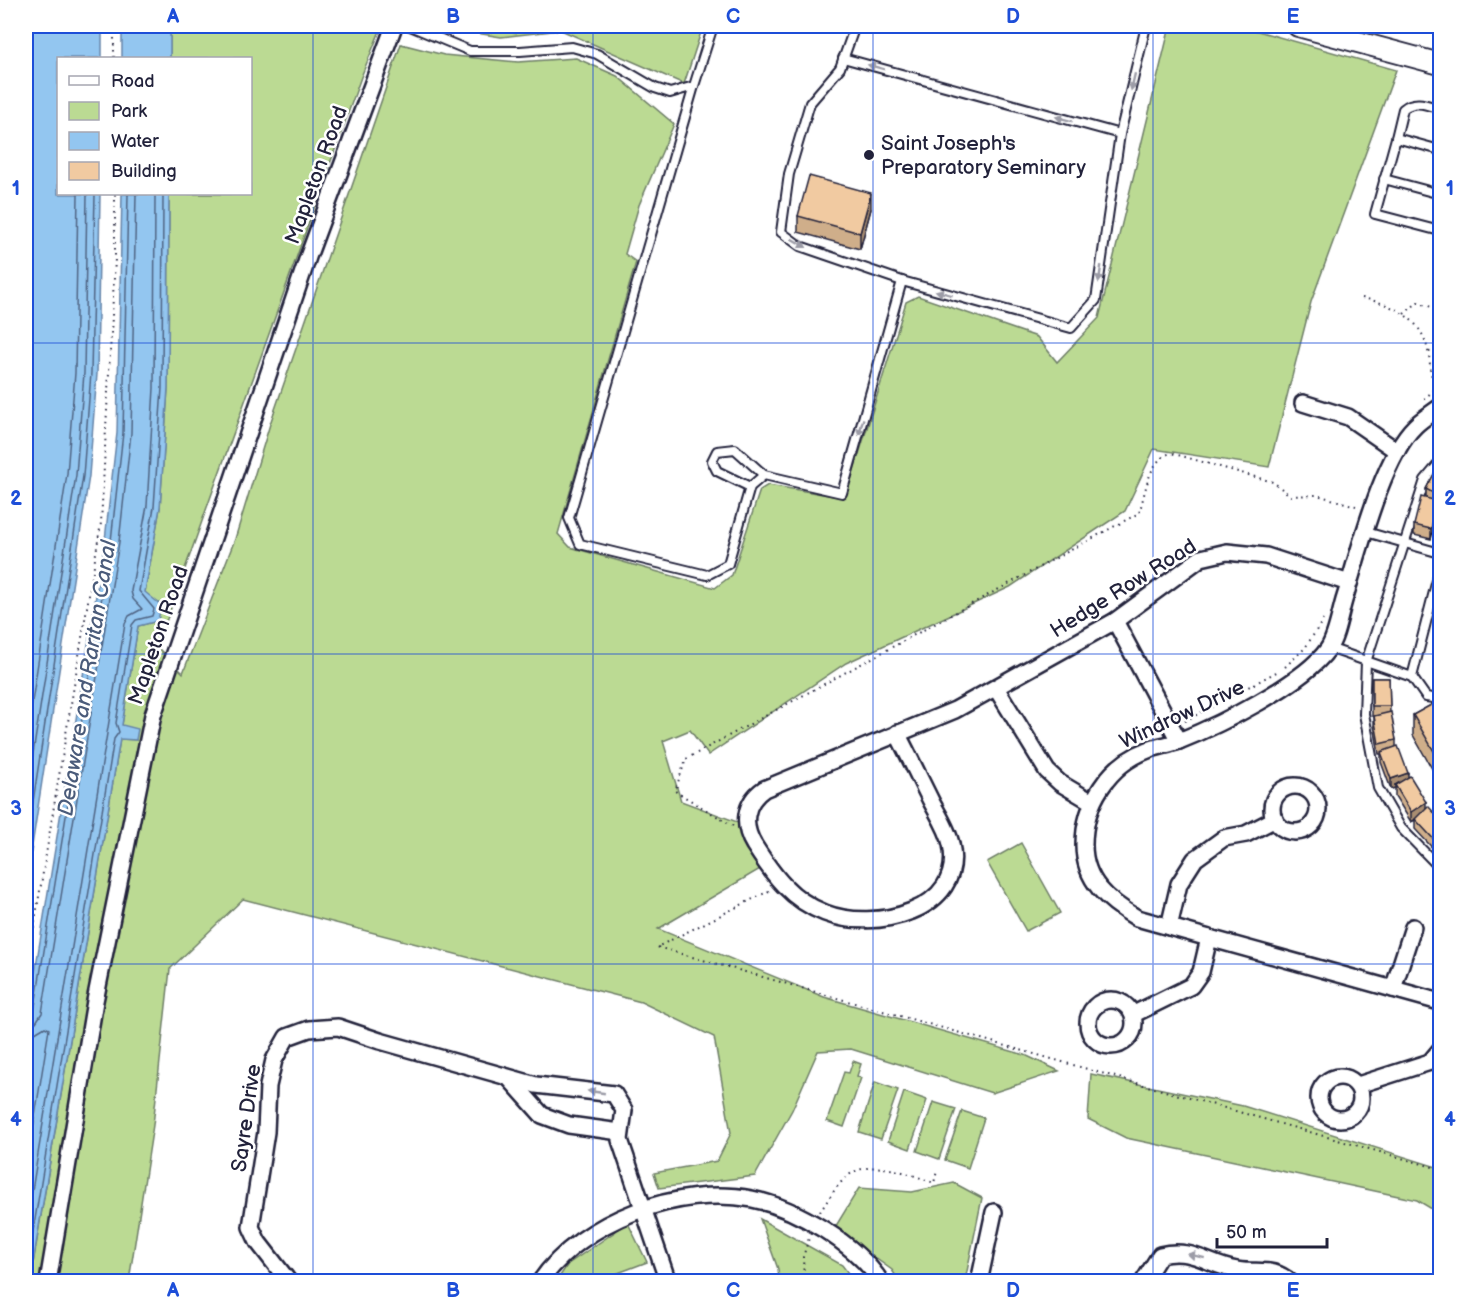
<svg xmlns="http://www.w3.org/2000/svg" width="1466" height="1307" viewBox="0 0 1466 1307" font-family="'Balsamiq Sans',sans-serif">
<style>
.green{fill:#bbda93;stroke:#6e7e67;stroke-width:1.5}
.water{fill:#93c6f0;stroke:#6684a8;stroke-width:1.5}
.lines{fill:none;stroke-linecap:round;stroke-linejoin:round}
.shore{stroke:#4f6483;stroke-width:1.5}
.service-casing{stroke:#22223b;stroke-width:12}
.minor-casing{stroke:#22223b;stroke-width:20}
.tertiary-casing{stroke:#22223b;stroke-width:24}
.path{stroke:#22223b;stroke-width:2;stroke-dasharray:1.5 4.5;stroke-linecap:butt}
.service{stroke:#fff;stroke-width:8}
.minor{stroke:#fff;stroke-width:15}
.tertiary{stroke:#fff;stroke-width:20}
.wall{fill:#cfae8a;stroke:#22223b;stroke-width:1.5}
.shaded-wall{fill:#a98d71;stroke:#22223b;stroke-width:1.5}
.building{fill:#f1caa1;stroke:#22223b;stroke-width:1.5}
.oneway{fill:#9c9ca7}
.grid{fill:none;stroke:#1d4ed8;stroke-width:1.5;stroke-opacity:0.55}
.poi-dot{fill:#22223b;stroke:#fff;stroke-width:2}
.labels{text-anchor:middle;stroke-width:5;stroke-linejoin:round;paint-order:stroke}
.poi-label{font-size:21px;fill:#22223b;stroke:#fff;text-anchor:start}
.street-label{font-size:21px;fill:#22223b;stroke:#fff}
.water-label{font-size:22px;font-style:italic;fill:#4a5b7a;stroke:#fff}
.neatline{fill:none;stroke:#1d4ed8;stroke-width:2}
.grid-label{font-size:20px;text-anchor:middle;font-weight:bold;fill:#1d4ed8}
</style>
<rect width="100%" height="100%" fill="#fff"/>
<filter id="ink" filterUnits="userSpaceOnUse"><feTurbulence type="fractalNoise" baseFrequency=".0167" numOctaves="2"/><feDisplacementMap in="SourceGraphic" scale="12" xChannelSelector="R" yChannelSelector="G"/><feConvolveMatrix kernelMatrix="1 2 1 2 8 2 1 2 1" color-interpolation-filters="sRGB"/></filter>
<g filter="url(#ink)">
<g class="green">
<path d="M 170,26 L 382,26 L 361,77 L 157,647 L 183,673 L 235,539 L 270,424 L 401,44 L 444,55 L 518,62 L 576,58 L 617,76 L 674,124 L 639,205 L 625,254 L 636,262 L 558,534 L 570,547 L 715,588 L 732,575 L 760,490 L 768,485 L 840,497 L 851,480 L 906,302 L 918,296 L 1037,337 L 1057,362 L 1099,318 L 1170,26 L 1240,26 L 1396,70 L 1311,302 L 1269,467 L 1154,449 L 1125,511 L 1010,587 L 846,663 L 708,755 L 690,730 L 663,741 L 681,801 L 748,826 L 767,865 L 658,929 L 824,997 L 1025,1055 L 1059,1071 L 992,1093 L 851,1049 L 818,1051 L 792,1110 L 755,1176 L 659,1188 L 654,1173 L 717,1161 L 731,1133 L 714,1037 L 641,1002 L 243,899 L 170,969 L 153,1125 L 129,1281 L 30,1282 L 120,739 L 136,740 L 122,725 L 138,626 L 158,621 L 145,592 L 160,508 L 168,388 L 169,194 L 250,194 L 250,58 L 170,58 Z"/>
<path d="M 449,26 L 703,26 L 684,84 L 561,30 L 501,37 L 457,30 Z"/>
<path d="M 1021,843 L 1060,913 L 1026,931 L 987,862 Z"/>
<path d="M 853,1061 L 861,1064 L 857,1076 L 861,1078 L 844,1127 L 827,1121 L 844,1072 L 849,1073 Z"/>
<path d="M 1091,1074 L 1243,1106 L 1440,1168 L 1440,1214 L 1417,1200 L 1126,1138 L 1088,1119 Z"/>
<path d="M 875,1082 L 898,1090 L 881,1139 L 859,1132 Z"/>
<path d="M 904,1092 L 927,1100 L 910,1149 L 888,1141 Z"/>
<path d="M 933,1102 L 956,1109 L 939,1159 L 917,1151 Z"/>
<path d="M 962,1111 L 984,1118 L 968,1168 L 945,1160 Z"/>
<path d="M 954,1183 L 982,1198 L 965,1281 L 899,1281 L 892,1270 L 834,1229 L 859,1188 L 912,1192 Z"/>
<path d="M 760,1219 L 842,1265 L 854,1281 L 779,1281 L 778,1269 Z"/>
<path d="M 628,1223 L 647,1262 L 597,1281 L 556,1282 L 568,1264 Z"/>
</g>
<g class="water">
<path d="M 26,26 L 102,26 L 102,58 L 58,58 L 58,194 L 100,194 L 97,374 L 89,476 L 26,885 Z"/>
<rect x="122" y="26" width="48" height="32"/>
<path d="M 122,194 L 169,194 L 168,388 L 160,508 L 145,592 L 161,605 L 158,621 L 138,626 L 122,725 L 138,729 L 136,740 L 120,739 L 30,1281 L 26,1281 L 26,1028 L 105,540 L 117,433 Z"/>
</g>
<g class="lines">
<g class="shore">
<path d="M 26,741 L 67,474 L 75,373 L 78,194"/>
<path d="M 26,799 L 76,475 L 84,373 L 87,194"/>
<path d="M 26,847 L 83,476 L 91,373 L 95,194"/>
<path d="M 26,1018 L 31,1017 L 34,1012 L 111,541 L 123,433 L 128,194"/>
<path d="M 26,1026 L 36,1022 L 42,1013 L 119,542 L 131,433 L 136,194"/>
<path d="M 26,1035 L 35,1033 L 45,1027 L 49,1029 L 26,1172"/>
<path d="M 26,1227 L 125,624 L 129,616 L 142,609 L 133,599 L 131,591 L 147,506 L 154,388 L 155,194"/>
<path d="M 26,1274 L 114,739 L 119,732 L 116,723 L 132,625 L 136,620 L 152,616 L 154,609 L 139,591 L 154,507 L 162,388 L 163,194"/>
</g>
<g class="service-casing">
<g id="service">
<path d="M 410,26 L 470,51 L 520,51 L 572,47 L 597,54 L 655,88 L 670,93 L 694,86 L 713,26"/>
<path d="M 855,26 L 840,68 L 810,103 L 789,174 L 781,232 L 800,246 L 902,281"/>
<path d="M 843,58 L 1120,134"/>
<path d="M 694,86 L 569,518 L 580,544 L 707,575 L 728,564 L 750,487 L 764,475 L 842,493 L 902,281 L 1071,328 L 1096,300 L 1120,134 L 1146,26"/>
<path d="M 1396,138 L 1403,109 C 1415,99 1427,105 1440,109"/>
<path d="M 1440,150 L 1396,138 L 1375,214 L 1440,231"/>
<path d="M 1384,179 L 1440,194"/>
<path d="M 1440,462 L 1425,480 L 1366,662 L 1364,714 L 1378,788 L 1401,828 L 1440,868"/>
<path d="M 750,487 L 717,471 L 712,461 L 717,451 L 735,449 L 764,475"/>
<path d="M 1366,532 L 1440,553"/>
<path d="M 1329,648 L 1412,677 L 1440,568"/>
<path d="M 1412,677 L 1426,697 L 1440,699"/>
</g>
</g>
<g class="minor-casing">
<g id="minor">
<path d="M 1303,403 L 1348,417 L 1397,451"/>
<path d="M 1440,407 C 1432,413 1422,419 1415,426 C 1382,458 1359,552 1345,597 C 1340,612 1337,636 1328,649 C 1303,684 1219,725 1179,741 C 1169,745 1158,746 1148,750 C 1108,765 1084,804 1084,845 C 1084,881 1108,901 1137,918 L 1440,1002"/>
<path d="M 1115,621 L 1179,741"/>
<path d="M 996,688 L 1047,771 L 1060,783 L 1092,802"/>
<path d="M 897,733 C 909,756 920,779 932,803 C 939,816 948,830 951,844 C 966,912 873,932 825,913 C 791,900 773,875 754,845 C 742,825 744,803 764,789 L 955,710 L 1115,621 L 1201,558 L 1227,552 L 1266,556 L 1349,583"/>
<circle cx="1295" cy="809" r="23"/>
<path d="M 1169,927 L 1179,884 L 1195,859 L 1224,838 L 1246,834 L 1275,819"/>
<path d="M 1393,989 L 1413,927"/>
<circle cx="1111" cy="1023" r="23"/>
<path d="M 1134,1014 L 1191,986 L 1201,972 L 1209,938"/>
<circle cx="1340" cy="1098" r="21"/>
<path d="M 509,1078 L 542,1115 L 569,1125 L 620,1132"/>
<path d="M 1358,1085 L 1430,1062 L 1440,1050"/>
<path d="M 48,1282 L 95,1001 L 153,715 L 308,257 L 394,26"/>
<path d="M 289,1282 L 258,1242 L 251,1227 L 266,1132 L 268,1086 L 274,1060 L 287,1037 L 309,1029 L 338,1027 L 380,1041 L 536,1085 L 614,1094 L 624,1110 L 620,1140 L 668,1282"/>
<path d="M 540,1282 C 582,1220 680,1185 752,1199 C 797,1208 856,1244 881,1282"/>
<path d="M 979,1282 L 994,1212"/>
<path d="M 1143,1282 L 1160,1255 C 1193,1247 1207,1265 1237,1270 C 1258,1274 1273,1266 1290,1282"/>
</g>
</g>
<g class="tertiary-casing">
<path id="tertiary" d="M 1298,26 L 1440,64"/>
</g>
<g class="path">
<path d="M 114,26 L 114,58"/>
<path d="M 1362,298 C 1392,304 1422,318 1428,351 C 1432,368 1427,370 1437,387"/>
<path d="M 1404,314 L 1418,302 L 1431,307 L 1440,317"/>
<path d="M 1429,352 L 1440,349"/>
<path d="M 1424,399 L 1440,385"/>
<path d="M 1285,667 L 1305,648 L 1323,620"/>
<path d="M 1185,721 L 1280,670"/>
<path d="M 733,826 L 675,791 L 686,759 L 1139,513 C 1146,492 1148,460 1171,453 L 1273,482 L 1291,496 L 1317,495 L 1356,506"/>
<path d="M 769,891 L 657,947 L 1440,1169"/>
<path d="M 26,975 L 101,523 L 115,259 L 115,194"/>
<path d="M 820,1212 C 828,1200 837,1184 849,1175 C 872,1158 910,1174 934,1183 L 937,1171"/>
<path d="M 804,1282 L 803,1257 L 809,1238"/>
</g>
<use href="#service" class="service"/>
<use href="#minor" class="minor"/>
<use href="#tertiary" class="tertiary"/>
</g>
<g class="wall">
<path d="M 871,209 L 860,249 L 798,232 L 798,216 Z"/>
<path d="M 1440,463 L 1440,507 L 1438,506 L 1438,512 L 1431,539 L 1414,535 L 1414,525 L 1426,498 L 1426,489 Z"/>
<path d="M 1372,678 L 1389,678 L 1390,713 L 1396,740 L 1396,746 L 1408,777 L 1426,808 L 1440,819 L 1440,856 L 1415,829 L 1415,820 L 1411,822 L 1395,796 L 1395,788 L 1391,789 L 1381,762 L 1381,754 L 1379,754 L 1374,726 L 1374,716 L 1372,716 Z"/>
<path d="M 1440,700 L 1435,774 L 1413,735 L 1413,715 Z"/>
</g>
<g class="shaded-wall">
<path d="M 871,193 L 871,209 L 860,249 L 860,233 Z"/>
<path d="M 1438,501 L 1438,512 L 1431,539 L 1431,529 Z"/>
<path d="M 1440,750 L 1440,771 L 1435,774 L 1435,753 Z"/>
<path d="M 1408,773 L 1408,783 L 1395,785 L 1395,788 L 1391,789 L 1391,779 Z"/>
<path d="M 1426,802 L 1426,813 L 1411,822 L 1411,812 Z"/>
</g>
<g class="building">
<path d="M 809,176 L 871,193 L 860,233 L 798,216 Z"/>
<path d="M 1440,463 L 1440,497 L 1426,489 Z"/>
<path d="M 1421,497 L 1438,501 L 1431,529 L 1414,525 Z"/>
<path d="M 1372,678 L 1389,678 L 1390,706 L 1372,706 Z"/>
<path d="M 1440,700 L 1440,750 L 1435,753 L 1413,715 Z"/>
<path d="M 1391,712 L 1396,740 L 1379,744 L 1374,716 Z"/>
<path d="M 1398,746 L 1408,773 L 1391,779 L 1381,752 Z"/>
<path d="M 1410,776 L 1426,802 L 1411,812 L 1395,785 Z"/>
<path d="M 1428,806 L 1440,819 L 1440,846 L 1415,819 Z"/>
</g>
<defs><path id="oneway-solid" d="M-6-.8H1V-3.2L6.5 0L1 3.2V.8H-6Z" transform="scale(1.5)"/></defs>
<g class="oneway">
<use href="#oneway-solid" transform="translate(876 67) rotate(-165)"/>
<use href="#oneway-solid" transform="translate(1133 82) rotate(103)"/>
<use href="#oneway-solid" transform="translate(1064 119) rotate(-165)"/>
<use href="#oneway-solid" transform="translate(799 243) rotate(30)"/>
<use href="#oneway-solid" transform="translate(1100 274) rotate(98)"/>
<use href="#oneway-solid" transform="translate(944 293) rotate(-165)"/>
<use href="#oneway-solid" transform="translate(861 427) rotate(106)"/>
<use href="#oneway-solid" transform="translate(596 1092) rotate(-172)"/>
<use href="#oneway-solid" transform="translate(1196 1256) rotate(-166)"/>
</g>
</g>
<path class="grid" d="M 313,26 L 313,1282M 593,26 L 593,1282M 873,26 L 873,1282M 1153,26 L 1153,1282M 26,343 L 1440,343M 26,654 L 1440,654M 26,964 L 1440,964"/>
<circle class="poi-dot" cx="869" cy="155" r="6"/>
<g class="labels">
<g class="poi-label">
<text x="881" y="150">Saint Joseph's<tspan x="881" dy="24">Preparatory Seminary</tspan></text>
</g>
<g class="street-label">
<text transform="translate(316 175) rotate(-70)" y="7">Mapleton Road</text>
<text transform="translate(1123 588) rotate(-32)" y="7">Hedge Row Road</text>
<text transform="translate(158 635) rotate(-71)" y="7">Mapleton Road</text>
<text transform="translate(1182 714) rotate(-25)" y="7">Windrow Drive</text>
<text transform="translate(246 1118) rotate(-82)" y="7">Sayre Drive</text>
</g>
<g class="water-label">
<text transform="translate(86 678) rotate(-81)" y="8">Delaware and Raritan Canal</text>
</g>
</g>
<rect width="1466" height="1307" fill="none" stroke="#fff" stroke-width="66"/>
<rect x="57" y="57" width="195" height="138" fill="#ffffff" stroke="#a7a7b1" stroke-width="1.5"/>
<rect x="69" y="76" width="30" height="9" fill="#ffffff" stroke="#a7a7b1" stroke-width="1.5"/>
<text x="111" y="87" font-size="18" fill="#22223b">Road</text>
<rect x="69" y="102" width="30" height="18" fill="#bbda93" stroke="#a7a7b1" stroke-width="1.5"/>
<text x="111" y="117" font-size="18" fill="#22223b">Park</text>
<rect x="69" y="132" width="30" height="18" fill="#93c6f0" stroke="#a7a7b1" stroke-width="1.5"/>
<text x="111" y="147" font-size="18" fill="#22223b">Water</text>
<rect x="69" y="162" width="30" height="18" fill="#f1caa1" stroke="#a7a7b1" stroke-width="1.5"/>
<text x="111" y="177" font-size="18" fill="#22223b">Building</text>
<path d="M1217 1238v9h110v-9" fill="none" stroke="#22223b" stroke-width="3"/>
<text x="1226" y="1238" font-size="18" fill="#22223b" stroke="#ffffff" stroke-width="4.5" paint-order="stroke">50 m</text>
<rect x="33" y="33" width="1400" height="1241" class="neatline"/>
<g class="grid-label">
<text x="173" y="23">A</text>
<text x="453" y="23">B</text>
<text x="733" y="23">C</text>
<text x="1013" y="23">D</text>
<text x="1293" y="23">E</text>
<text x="16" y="195">1</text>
<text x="1450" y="195">1</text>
<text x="16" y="505">2</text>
<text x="1450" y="505">2</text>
<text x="16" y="815">3</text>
<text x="1450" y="815">3</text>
<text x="16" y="1126">4</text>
<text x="1450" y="1126">4</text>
<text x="173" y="1297">A</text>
<text x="453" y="1297">B</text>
<text x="733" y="1297">C</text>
<text x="1013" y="1297">D</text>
<text x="1293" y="1297">E</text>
</g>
</svg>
